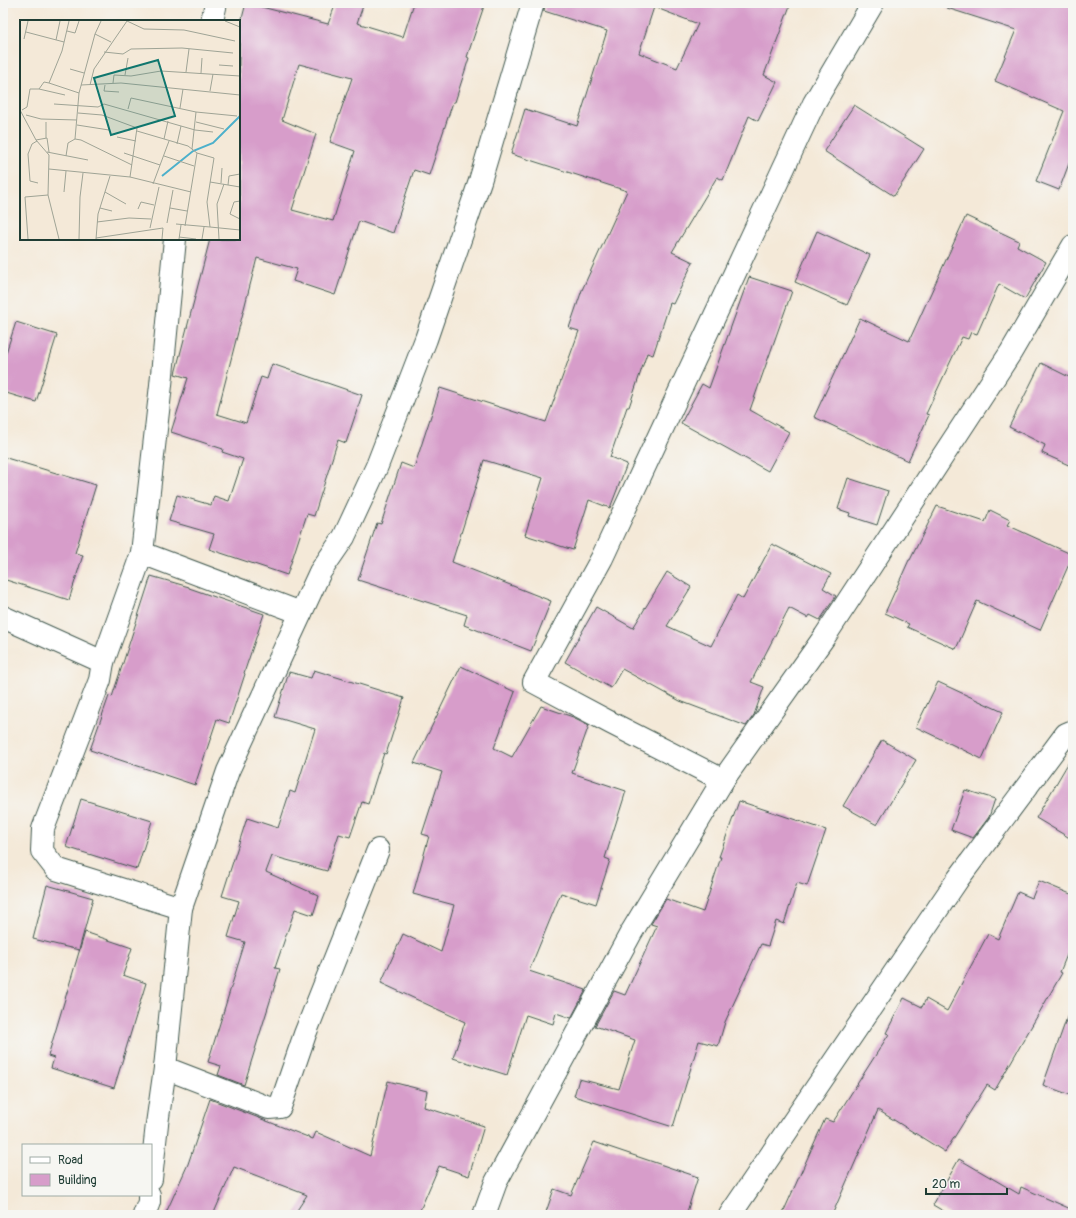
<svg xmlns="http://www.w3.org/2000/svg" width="1076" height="1218" viewBox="0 0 1076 1218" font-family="Pangolin,sans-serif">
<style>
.building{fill:#d79dca;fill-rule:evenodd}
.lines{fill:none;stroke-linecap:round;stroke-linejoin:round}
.minor-casing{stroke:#3f574d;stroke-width:24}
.minor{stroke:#fff;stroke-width:22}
.inset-river{fill:none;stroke:#4cb0cb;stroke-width:2}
.inset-road{fill:none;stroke:#9fa496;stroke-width:1}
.view{fill:#0f766e;fill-opacity:0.15;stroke:#0f766e;stroke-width:2}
.inset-edge{fill:none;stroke:#1f3d34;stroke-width:2}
</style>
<rect width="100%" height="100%" fill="#f6f6f2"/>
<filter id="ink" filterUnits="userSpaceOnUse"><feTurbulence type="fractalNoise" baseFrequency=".025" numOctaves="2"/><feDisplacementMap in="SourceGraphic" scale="8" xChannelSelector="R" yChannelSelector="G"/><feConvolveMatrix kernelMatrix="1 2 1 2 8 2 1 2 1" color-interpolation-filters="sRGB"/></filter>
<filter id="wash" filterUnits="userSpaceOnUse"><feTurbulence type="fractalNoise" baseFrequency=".012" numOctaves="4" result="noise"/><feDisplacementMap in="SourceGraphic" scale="16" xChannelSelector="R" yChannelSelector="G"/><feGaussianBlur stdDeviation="0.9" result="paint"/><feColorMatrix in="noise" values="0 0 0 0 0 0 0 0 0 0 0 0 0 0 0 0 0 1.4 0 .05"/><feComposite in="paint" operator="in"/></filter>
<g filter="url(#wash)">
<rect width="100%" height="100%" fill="#f4e9d8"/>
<g id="blocks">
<g class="building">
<path d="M 246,3 L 328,24 L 336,3 L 364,3 L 357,23 L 403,37 L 414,3 L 485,3 L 467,57 L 469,58 L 455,102 L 453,102 L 429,175 L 414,170 L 393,233 L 359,221 L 335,295 L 293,281 L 297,269 L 257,258 L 217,414 L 246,423 L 261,377 L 267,379 L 272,364 L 362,395 L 346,443 L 338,440 L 314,516 L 307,514 L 287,575 L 209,549 L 214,534 L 169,521 L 177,495 L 211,505 L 214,496 L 229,501 L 243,459 L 222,452 L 223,449 L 171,432 L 188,378 L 175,374 L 210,239 L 239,239 L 239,30 ZM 299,64 L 352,78 L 330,142 L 355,151 L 333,221 L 292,210 L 316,134 L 282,120 Z"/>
<path d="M 545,3 L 791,3 L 764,75 L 777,82 L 758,121 L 749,116 L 723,180 L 717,177 L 672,252 L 693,262 L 673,304 L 670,303 L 653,355 L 647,353 L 629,407 L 627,407 L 610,457 L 627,464 L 610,508 L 589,500 L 573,550 L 525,535 L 543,478 L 484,460 L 452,562 L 551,601 L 531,651 L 464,625 L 467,615 L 358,580 L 377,523 L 381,524 L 401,463 L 414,468 L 440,388 L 546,422 L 579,331 L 569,328 L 582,290 L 627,191 L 511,154 L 525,109 L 577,126 L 607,31 L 544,11 ZM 654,7 L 698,24 L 677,68 L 639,53 Z"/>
<path d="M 947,3 L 1073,3 L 1073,153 L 1059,190 L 1036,181 L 1064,111 L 995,81 L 1016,30 L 947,8 Z"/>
<path d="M 854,105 L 924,149 L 894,196 L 824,151 Z"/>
<path d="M 966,216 L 1019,241 L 1017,246 L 1046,262 L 1025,299 L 999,284 L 977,334 L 971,332 L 968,339 L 962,337 L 926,414 L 929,415 L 908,461 L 814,417 L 860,318 L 909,341 Z"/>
<path d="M 817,231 L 870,255 L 847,305 L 795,282 Z"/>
<path d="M 749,277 L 792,291 L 750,410 L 789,432 L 768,471 L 681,423 L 702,384 L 709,388 Z"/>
<path d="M 16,322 L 57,335 L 36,402 L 3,392 L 3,362 Z"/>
<path d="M 1041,363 L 1073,379 L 1073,467 L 1042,453 L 1045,445 L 1009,427 Z"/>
<path d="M 3,457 L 96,485 L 75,553 L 83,555 L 69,600 L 3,579 Z"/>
<path d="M 848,478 L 888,491 L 877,525 L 849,516 L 850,513 L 838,509 Z"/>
<path d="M 937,506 L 985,522 L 990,510 L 1010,520 L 1007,525 L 1073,555 L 1040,630 L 977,601 L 956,649 L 907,627 L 909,624 L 885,613 L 909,560 L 910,560 Z"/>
<path d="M 772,544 L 831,574 L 823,588 L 836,596 L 820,620 L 810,615 L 808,618 L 789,608 L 751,682 L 764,687 L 754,715 L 746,726 L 680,701 L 622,669 L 611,688 L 565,662 L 596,607 L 633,628 L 667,572 L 691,587 L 667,626 L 711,646 L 737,595 L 743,599 Z"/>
<path d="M 151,576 L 189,587 L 189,588 L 264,614 L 244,673 L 245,674 L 229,723 L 217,719 L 195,785 L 90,750 L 109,696 L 112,697 Z"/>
<path d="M 461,666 L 515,692 L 494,748 L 512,757 L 541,706 L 573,717 L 589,725 L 572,773 L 626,791 L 605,858 L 610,860 L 596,904 L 561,893 L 529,971 L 586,990 L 571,1018 L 556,1013 L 553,1024 L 526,1015 L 507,1075 L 453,1058 L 465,1022 L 381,983 L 403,934 L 441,952 L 454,905 L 413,894 L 429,836 L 422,834 L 442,772 L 414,763 Z"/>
<path d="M 314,670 L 404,698 L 386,754 L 384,753 L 368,804 L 362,802 L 350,837 L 339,834 L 327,871 L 272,856 L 266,872 L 319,896 L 313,915 L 295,909 L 275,968 L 280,969 L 244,1085 L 218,1075 L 221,1066 L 208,1062 L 245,942 L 228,937 L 239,901 L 222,896 L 247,818 L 278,828 L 290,791 L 295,793 L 315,729 L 275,717 L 289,672 L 311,678 Z"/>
<path d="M 938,682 L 1003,712 L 982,759 L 916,727 Z"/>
<path d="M 882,740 L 916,760 L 877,825 L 843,806 Z"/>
<path d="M 1073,755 L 1073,840 L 1036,818 Z"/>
<path d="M 965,790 L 995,799 L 989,817 L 973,838 L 951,830 Z"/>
<path d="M 81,799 L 152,821 L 137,869 L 66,847 Z"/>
<path d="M 739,801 L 826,830 L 807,886 L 797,883 L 784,924 L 776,921 L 768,946 L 761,944 L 725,1022 L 718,1046 L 699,1041 L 673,1127 L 574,1096 L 579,1079 L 619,1089 L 635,1040 L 595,1026 L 614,991 L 625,995 L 657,926 L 651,924 L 666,899 L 703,912 L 721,857 L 719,857 Z"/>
<path d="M 1039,881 L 1073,895 L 1073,940 L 1060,972 L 1062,973 L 995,1090 L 987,1085 L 945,1152 L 878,1110 L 832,1215 L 782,1215 L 825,1119 L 833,1122 L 889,1034 L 886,1033 L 904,998 L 922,1007 L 926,999 L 947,1011 L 988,934 L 998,939 L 1018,892 L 1032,898 Z"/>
<path d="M 47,885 L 93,898 L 79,950 L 33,939 Z"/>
<path d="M 85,932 L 132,948 L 123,975 L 146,983 L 114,1088 L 51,1068 L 54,1058 L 48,1056 Z"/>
<path d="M 1070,1009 L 1073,1009 L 1073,1096 L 1043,1085 Z"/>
<path d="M 388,1081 L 427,1091 L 424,1107 L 484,1126 L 469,1176 L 439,1166 L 418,1215 L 294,1215 L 307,1195 L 234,1167 L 213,1215 L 165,1215 L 188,1164 L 210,1099 L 313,1139 L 316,1132 L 370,1156 Z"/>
<path d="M 594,1142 L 698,1177 L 686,1215 L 545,1215 L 554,1189 L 571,1195 Z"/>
<path d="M 959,1159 L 1019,1194 L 1021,1187 L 1073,1210 L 1073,1215 L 950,1215 L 933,1205 Z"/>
</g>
</g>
</g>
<g filter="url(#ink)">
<use href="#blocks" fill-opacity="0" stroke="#3f574d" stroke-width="1"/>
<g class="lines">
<g class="minor-casing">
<g id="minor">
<path d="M 212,21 L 216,3"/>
<path d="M 175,239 L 161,385 L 142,553 L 103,662 L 100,680 L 43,829 L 42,851 L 56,869 L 181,908"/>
<path d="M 142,553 L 301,613"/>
<path d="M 3,617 L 103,662"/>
<path d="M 723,780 L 611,723 L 534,682 L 602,558 L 814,103 L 873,3"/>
<path d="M 165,1068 L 269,1108 L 280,1107 L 305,1034 L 378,850"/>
<path d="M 151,1179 L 157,1124 L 165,1068 L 181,908 L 228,771 L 320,572 L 344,537 L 377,466 L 426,339 L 480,181 L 533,3"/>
<path d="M 144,1215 L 149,1202 L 149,1195"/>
<path d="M 484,1215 L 496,1182 L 631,933 L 723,780 L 825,636 L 1011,352 L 1073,246"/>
<path d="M 730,1215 L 958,879 L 1066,734 L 1073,731"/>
</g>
</g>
<use href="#minor" class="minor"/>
</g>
</g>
<g transform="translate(20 20)">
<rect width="220" height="220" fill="#f4e9d8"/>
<path class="inset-river" d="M 142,156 L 173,131 L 193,123 L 220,96"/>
<path class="inset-road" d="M 107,1 L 124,9 L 164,10 L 215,21M 205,1 L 220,7M 47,11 L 55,13 L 59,1M 6,12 L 44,22M 75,14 L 91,22M 4,19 L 8,1M 36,20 L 40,1M 84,32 L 103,34 L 111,29 L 162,28 L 213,33M 199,45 L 213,46M 50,49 L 64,53M 166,52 L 169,29M 181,53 L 182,38M 105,55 L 108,38M 29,63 L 59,73M 93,63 L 94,55 L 111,56 L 141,51 L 220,56M 61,65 L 101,63 L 220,75M 70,65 L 74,49 L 107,1M 85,65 L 84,71 L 99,72M 19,69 L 45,75M 190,71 L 193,54M 34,84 L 78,87 L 84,84 L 175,110 L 193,112M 160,88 L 163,69M 108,89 L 111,78 L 176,92 L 217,96M 0,90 L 16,120 L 29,135 L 28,175 L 39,219M 2,90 L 7,87 L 10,69 L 19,69 L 24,62 L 29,63 L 42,31 L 49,1M 58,93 L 82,95 L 117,108 L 110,157M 6,95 L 21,99 L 57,100M 176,102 L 204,109M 57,105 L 89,110M 117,111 L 168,126 L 177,133 L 194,138 L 187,182 L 190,207 L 220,210M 97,117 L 116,121M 26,118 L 26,102M 55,119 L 59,73 L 75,14 L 81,1M 144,119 L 148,101M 16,120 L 27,118 L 29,132M 17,121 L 12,124 L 8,134 L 10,161 L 18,163M 157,124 L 161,106M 172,129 L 176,92M 27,132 L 68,140M 104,133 L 140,145M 46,136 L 48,123 L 55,119 L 61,120 L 112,145M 144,136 L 174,146M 29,149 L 110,157 L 171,172M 190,162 L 220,167M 201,163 L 202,148M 133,164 L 149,121M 208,165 L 209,156 L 220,154M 44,172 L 46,151M 85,172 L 106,184M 220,181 L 214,182 L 210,194 L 220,199M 80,188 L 92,191M 150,188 L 167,191M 118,189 L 121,182 L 134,185M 77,202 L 109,198 L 131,199M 147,203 L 153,170M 156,204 L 190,207M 165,206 L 177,133M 130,208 L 139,167M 159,217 L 176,219M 76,218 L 143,208 L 142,219M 8,219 L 5,177 L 28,175M 59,219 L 60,177 L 63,153M 76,219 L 78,194 L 90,156M 159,219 L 161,205M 182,219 L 184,207M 199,219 L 197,184 L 204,164"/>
<path class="view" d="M 138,40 L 155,96 L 91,115 L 74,58 Z"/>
<rect width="220" height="220" class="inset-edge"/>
</g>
<rect width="1076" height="1218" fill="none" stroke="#f6f6f2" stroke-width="16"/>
<rect x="22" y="1144" width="130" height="52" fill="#f6f6f2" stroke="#a0aca6"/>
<rect x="30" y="1157" width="20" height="6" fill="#ffffff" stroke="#a0aca6"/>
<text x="58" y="1164" font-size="12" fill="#1f3d34">Road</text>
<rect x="30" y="1174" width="20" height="12" fill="#d79dca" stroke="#a0aca6"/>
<text x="58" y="1184" font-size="12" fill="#1f3d34">Building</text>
<path d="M926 1188v6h81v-6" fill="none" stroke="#1f3d34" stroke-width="2"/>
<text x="932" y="1188" font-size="12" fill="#1f3d34" stroke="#f6f6f2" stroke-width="3" paint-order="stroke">20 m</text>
</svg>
